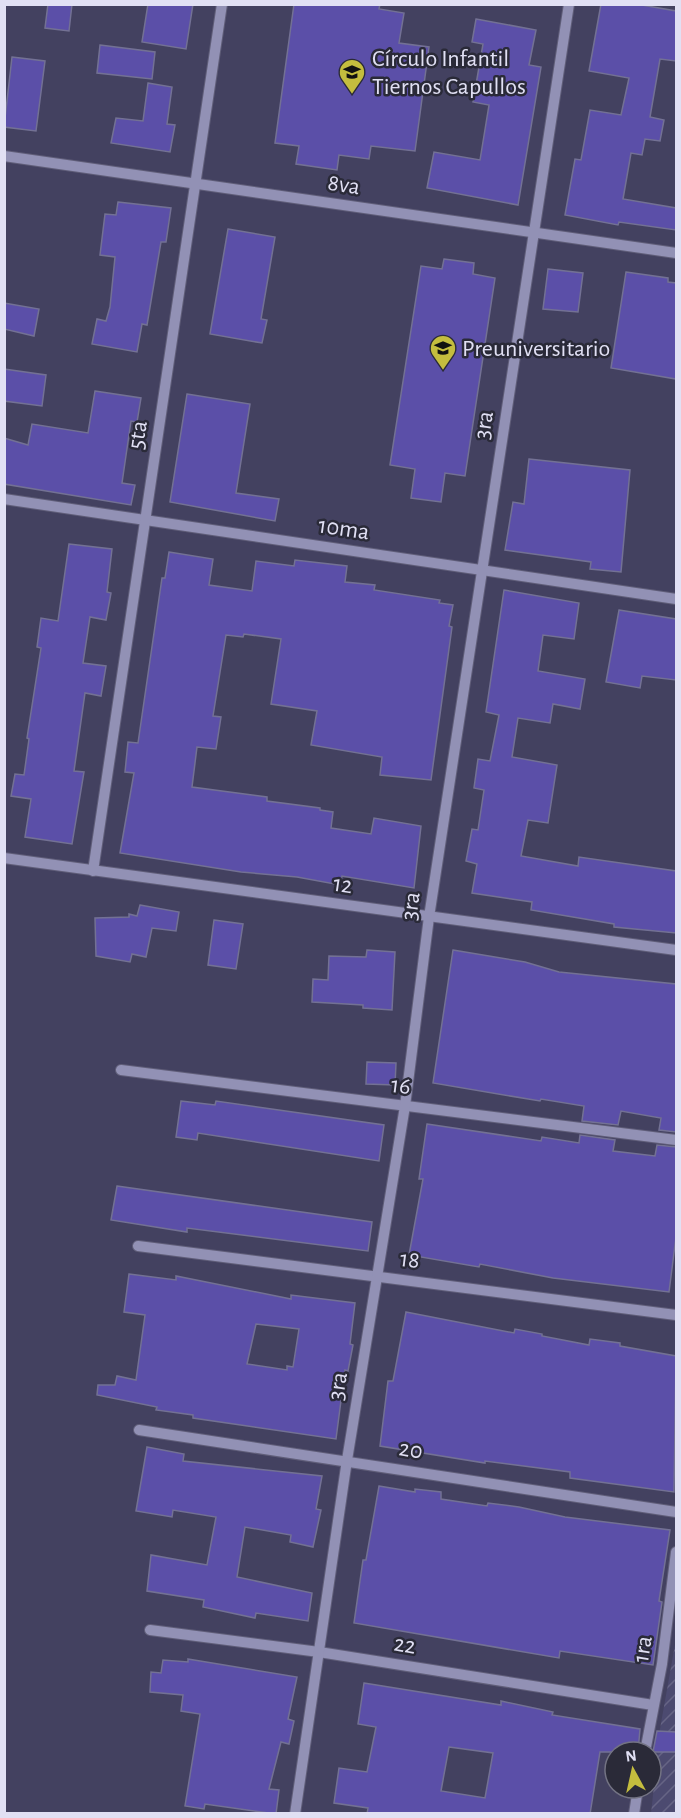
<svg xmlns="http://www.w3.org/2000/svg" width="681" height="1818" viewBox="0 0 681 1818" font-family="'Alegreya Sans',sans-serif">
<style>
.industrial{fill:url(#industrial-furrows)}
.building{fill:#5b4fa8;stroke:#737194;stroke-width:1.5;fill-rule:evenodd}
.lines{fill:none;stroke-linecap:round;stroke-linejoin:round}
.minor-casing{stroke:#605e79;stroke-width:12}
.minor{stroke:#9291b5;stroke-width:10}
.labels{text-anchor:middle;stroke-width:5;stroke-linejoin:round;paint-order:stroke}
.poi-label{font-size:24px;fill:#e1e0f4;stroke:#2a2a38;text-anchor:start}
.street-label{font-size:24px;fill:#e1e0f4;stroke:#2a2a38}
</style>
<defs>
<pattern id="industrial-furrows" width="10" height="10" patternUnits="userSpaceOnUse" patternTransform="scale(1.5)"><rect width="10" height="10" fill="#4c4a70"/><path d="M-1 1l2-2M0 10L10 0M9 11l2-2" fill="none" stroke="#666485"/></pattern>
</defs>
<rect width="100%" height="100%" fill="#434160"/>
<path class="industrial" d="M 676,1639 L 676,1813 L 651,1814 L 660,1729 Z"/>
<g class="building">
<path d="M 48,4 L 72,4 L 69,31 L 45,28 Z"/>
<path d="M 148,4 L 193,4 L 186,49 L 142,42 Z"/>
<path d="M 294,4 L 380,4 L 379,9 L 404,13 L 399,43 L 429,47 L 415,151 L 371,146 L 369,159 L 339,155 L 337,170 L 296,164 L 299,146 L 275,143 Z"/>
<path d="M 601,4 L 636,4 L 676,11 L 676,61 L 660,59 L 650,117 L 664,120 L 660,141 L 645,139 L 642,155 L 631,153 L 623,199 L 676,208 L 676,230 L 619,222 L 618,225 L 565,215 L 575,159 L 581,160 L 590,110 L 621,115 L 629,78 L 589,71 Z"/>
<path d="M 476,19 L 536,30 L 529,65 L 541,67 L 518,205 L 427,188 L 434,152 L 480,160 L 489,105 L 473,102 L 483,44 L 472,42 Z"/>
<path d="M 100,45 L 155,52 L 152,79 L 97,73 Z"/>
<path d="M 12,57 L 45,61 L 36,131 L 4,127 Z"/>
<path d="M 148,83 L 172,87 L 167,124 L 175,125 L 170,152 L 111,143 L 116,118 L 143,121 Z"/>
<path d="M 118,202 L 171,208 L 166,242 L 161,242 L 147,325 L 142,324 L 137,352 L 92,344 L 97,319 L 106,321 L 110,307 L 115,257 L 100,255 L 105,214 L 116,215 Z"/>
<path d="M 228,229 L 275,237 L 261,319 L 267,320 L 262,343 L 210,334 Z"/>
<path d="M 444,259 L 474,263 L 473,274 L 495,278 L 465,476 L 445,473 L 441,502 L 411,498 L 415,469 L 390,465 L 421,266 L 442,269 Z"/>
<path d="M 548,269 L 583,273 L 578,312 L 543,309 Z"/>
<path d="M 626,272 L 668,278 L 668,282 L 676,283 L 676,379 L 611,368 Z"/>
<path d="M 4,303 L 39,309 L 34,336 L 4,329 Z"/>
<path d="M 4,369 L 46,375 L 42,406 L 4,401 Z"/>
<path d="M 95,391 L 141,398 L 137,422 L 131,421 L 122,483 L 135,485 L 131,505 L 4,484 L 4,438 L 28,445 L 32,424 L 88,433 Z"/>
<path d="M 187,394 L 250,404 L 236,493 L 279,499 L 275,521 L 170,502 Z"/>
<path d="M 529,459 L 630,470 L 621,572 L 590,569 L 591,562 L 505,550 L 513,502 L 524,504 Z"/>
<path d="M 69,544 L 112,549 L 107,592 L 111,593 L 106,620 L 90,617 L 83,663 L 106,666 L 101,696 L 85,693 L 74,771 L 84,772 L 72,844 L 25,837 L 31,799 L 11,796 L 15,774 L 24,775 L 29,739 L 27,738 L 41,648 L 37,647 L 41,618 L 58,621 Z"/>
<path d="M 169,552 L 213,559 L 209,585 L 252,591 L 256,561 L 294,566 L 295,560 L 347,566 L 345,582 L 375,585 L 374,590 L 440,600 L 439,603 L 453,605 L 449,626 L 452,627 L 431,780 L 380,775 L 382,757 L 311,745 L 317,711 L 271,704 L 281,639 L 244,634 L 243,637 L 226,635 L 213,716 L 221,717 L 216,749 L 197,747 L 192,787 L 267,797 L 267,801 L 320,808 L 320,810 L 333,812 L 331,828 L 371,834 L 374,818 L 421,826 L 414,888 L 342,876 L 340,885 L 297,877 L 241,872 L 120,853 L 134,773 L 125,772 L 128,742 L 138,743 L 162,578 L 165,578 Z"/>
<path d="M 504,590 L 579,603 L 574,639 L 543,635 L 538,671 L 585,679 L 580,709 L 553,704 L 550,723 L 518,718 L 512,757 L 557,765 L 548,823 L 528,820 L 521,856 L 578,866 L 579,857 L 676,871 L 676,933 L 614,927 L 614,924 L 531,910 L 532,902 L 472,893 L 477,864 L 466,861 L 472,829 L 478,830 L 484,790 L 474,788 L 478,759 L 490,761 L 499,715 L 486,712 Z"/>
<path d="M 619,610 L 676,619 L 676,680 L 642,676 L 640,688 L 606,682 Z"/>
<path d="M 140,905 L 179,912 L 176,931 L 152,928 L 146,957 L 132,954 L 130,962 L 96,956 L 95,918 L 129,917 L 129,914 L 137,916 Z"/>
<path d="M 214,920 L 243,924 L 236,969 L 208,965 Z"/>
<path d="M 367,950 L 395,952 L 392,1010 L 363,1008 L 363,1005 L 312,1002 L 313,979 L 328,980 L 329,956 L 366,957 Z"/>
<path d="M 453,950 L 525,962 L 559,972 L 676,984 L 676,1132 L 659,1130 L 661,1118 L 621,1111 L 618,1125 L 582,1121 L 584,1106 L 541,1099 L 540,1101 L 433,1083 Z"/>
<path d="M 367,1062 L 396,1063 L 395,1085 L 366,1084 Z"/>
<path d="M 181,1101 L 215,1105 L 216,1101 L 384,1125 L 379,1161 L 198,1133 L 197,1140 L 176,1137 Z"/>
<path d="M 427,1124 L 541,1141 L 542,1137 L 579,1143 L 580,1135 L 615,1140 L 613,1151 L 655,1156 L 657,1145 L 676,1147 L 676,1237 L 669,1292 L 553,1278 L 480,1264 L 479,1267 L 409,1255 L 423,1179 L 419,1179 Z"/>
<path d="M 117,1186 L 372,1222 L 368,1251 L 187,1228 L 187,1232 L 111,1220 Z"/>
<path d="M 129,1274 L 176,1280 L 176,1276 L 291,1299 L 291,1295 L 355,1303 L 350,1344 L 353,1345 L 348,1371 L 345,1370 L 336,1439 L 193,1418 L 193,1415 L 156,1410 L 157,1407 L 97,1395 L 98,1385 L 115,1385 L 117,1376 L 136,1380 L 145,1315 L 124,1312 ZM 256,1324 L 299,1329 L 293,1367 L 287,1366 L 287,1370 L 247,1364 Z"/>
<path d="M 406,1312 L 514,1333 L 515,1329 L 542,1334 L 542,1336 L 589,1345 L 590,1339 L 620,1343 L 620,1346 L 676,1356 L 674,1492 L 570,1478 L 570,1472 L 485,1461 L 485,1463 L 380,1446 L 388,1381 L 393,1381 Z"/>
<path d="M 147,1447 L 184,1454 L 183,1461 L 322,1476 L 316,1509 L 321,1510 L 313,1547 L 290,1542 L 291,1535 L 245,1527 L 237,1577 L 312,1593 L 308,1621 L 256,1613 L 255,1618 L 203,1607 L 204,1600 L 147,1591 L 151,1555 L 207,1565 L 216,1517 L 173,1510 L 172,1517 L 136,1511 Z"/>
<path d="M 379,1486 L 415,1492 L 415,1489 L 441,1492 L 441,1499 L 487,1506 L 488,1503 L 519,1507 L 565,1517 L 670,1530 L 659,1601 L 662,1602 L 653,1665 L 560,1651 L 559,1658 L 354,1623 L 363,1560 L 366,1560 Z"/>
<path d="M 188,1659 L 297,1677 L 288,1719 L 294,1721 L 289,1744 L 281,1742 L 269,1789 L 279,1790 L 276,1814 L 205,1804 L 204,1809 L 185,1806 L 200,1714 L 181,1711 L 183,1695 L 150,1692 L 151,1672 L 161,1673 L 163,1660 L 188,1662 Z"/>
<path d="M 364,1683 L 501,1705 L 501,1701 L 553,1712 L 552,1715 L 640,1729 L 638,1752 L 600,1752 L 590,1814 L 367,1814 L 368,1808 L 334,1803 L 339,1768 L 367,1772 L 376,1727 L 358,1724 ZM 449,1747 L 493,1753 L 485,1798 L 441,1791 Z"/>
<path d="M 657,1731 L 676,1732 L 676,1752 L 653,1752 Z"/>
</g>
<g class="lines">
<g class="minor-casing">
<g id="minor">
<path d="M 4,156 L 676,253"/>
<path d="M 4,499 L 676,599"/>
<path d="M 4,858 L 676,950"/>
<path d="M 93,871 L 222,4"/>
<path d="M 121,1070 L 676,1140"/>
<path d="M 138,1246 L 676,1315"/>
<path d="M 139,1430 L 676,1512"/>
<path d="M 150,1630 L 319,1652 L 653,1705"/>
<path d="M 645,1752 L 662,1664 L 676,1552"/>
<path d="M 295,1814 L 347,1460 L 405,1106 L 429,917 L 569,4"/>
<path d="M 634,1814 L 638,1788"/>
</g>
</g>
<use href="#minor" class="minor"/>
</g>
<defs>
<g id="school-pin" transform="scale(1.35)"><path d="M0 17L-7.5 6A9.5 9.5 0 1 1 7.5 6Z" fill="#c4bd3e" stroke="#2a2a38"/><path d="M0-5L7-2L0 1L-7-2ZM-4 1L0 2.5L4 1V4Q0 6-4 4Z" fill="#111"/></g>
</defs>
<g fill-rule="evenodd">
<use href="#school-pin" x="352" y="72"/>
<use href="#school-pin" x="443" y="348"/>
</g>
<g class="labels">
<g class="poi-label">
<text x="372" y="66">Círculo Infantil<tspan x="372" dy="28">Tiernos Capullos</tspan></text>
<text x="462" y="356">Preuniversitario</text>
</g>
<g class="street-label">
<text transform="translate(344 184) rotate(9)" y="8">8va</text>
<text transform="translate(483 425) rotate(-81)" y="8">3ra</text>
<text transform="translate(137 435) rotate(-82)" y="8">5ta</text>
<text transform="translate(344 528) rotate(8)" y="8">10ma</text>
<text transform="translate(343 884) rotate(8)" y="8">12</text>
<text transform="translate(410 906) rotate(-82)" y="8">3ra</text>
<text transform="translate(401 1085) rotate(7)" y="8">16</text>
<text transform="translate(410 1259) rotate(7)" y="8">18</text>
<text transform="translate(337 1386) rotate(-81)" y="8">3ra</text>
<text transform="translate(411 1449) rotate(9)" y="8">20</text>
<text transform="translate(405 1644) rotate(9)" y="8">22</text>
<text transform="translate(642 1649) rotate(-81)" y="8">1ra</text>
</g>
</g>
<rect width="681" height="1818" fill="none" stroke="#e1e0f4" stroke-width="12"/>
<g transform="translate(633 1770) rotate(352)"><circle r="28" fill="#2a2a38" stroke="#737383" stroke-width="1.5"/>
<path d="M0-4.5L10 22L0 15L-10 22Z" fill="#c4bd3e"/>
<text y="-9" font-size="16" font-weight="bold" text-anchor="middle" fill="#e1e0f4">N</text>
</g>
</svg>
